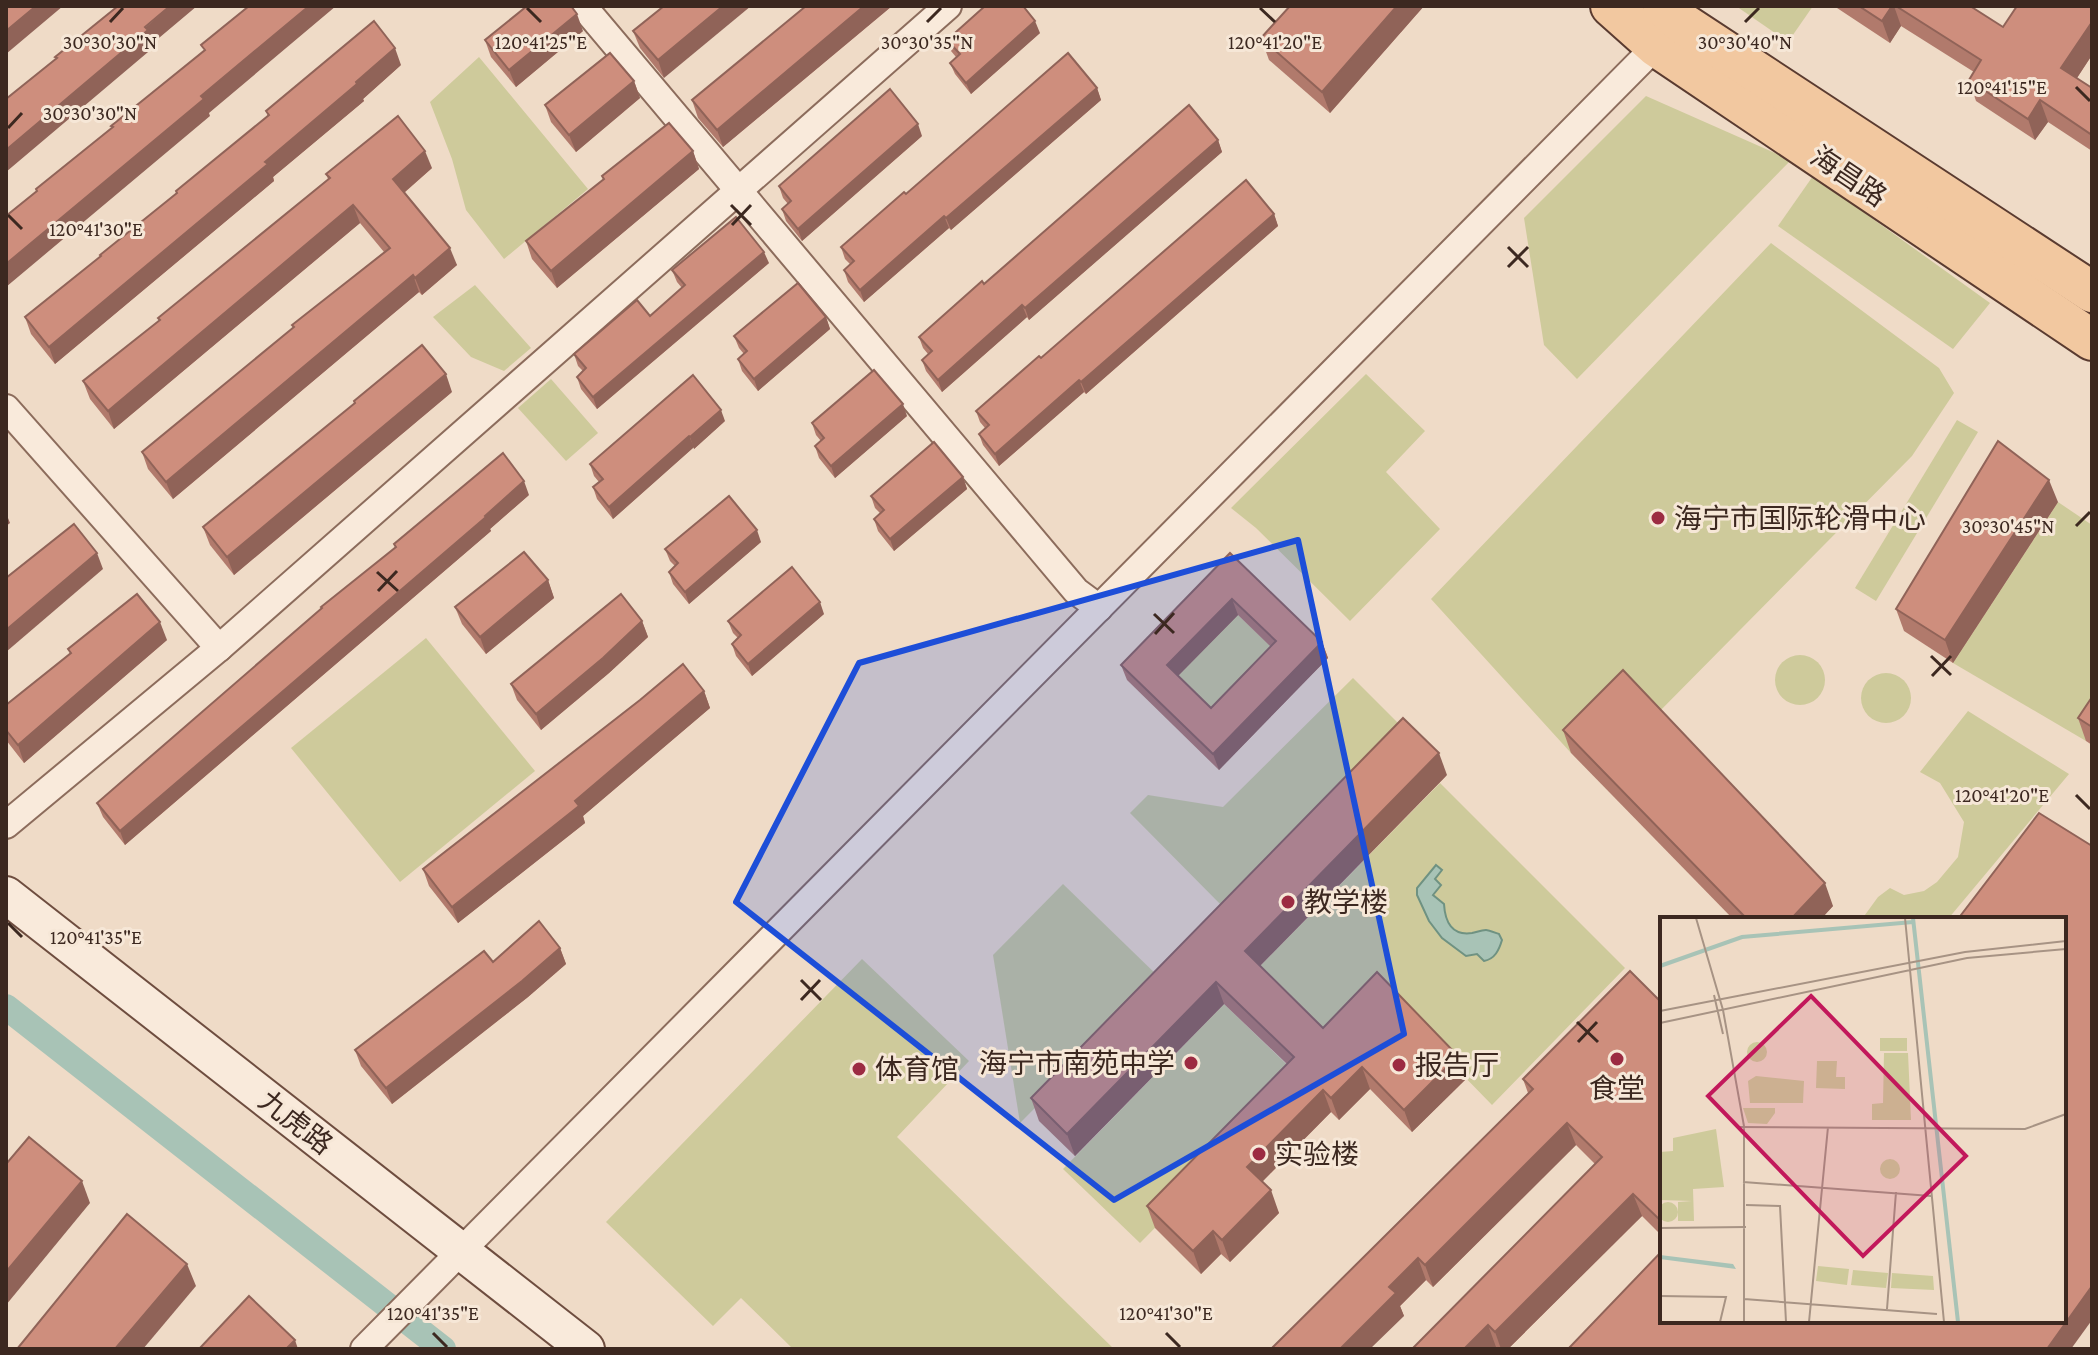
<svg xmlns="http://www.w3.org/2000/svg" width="2098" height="1355" viewBox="0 0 2098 1355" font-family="'Crimson Pro','Noto Sans SC',serif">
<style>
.green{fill:#ceca9b}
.water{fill:#a8c3b6;stroke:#6f9282;stroke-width:2}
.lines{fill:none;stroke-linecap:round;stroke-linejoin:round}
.canal{stroke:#a8c3b6;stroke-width:26}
.street-casing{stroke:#8c6c5c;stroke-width:30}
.secondary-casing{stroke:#6e4d3f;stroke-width:40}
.primary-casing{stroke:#5a3b30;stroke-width:44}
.street{stroke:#f9eadb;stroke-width:26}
.secondary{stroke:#f9eadb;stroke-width:36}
.primary{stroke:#f2c8a0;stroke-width:40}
.wall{fill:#b17a6c;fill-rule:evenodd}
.shaded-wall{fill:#906358}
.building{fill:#ce8e7d;stroke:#906358;stroke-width:2;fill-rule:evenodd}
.marked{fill:#1d4ed8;fill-opacity:0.2;stroke:#1d4ed8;stroke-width:6;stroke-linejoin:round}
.ticks{fill:none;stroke:#3c2820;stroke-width:3}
.poi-dot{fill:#9c2b42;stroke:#f6e7d7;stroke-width:3}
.labels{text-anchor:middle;stroke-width:6;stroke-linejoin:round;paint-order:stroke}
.street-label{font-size:28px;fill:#3c2820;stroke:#f6e7d7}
.poi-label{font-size:28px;fill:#3c2820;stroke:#f6e7d7;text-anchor:start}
.inset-river{fill:none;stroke:#a8c3b6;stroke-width:4}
.inset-road{fill:none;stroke:#a79384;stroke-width:2}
.view{fill:#c2185b;fill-opacity:0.15;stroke:#c2185b;stroke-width:4}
.inset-edge{fill:none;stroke:#3c2820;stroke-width:4}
.ticks-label{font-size:20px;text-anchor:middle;fill:#3c2820;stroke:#f6e7d7;stroke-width:6;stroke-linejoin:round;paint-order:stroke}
</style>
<rect width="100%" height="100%" fill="#efdbc7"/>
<g class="green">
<path d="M 1736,6 L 1813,6 L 1788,42 Z"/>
<path d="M 479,57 L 588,189 L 504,259 L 466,210 L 452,159 L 430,102 Z"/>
<path d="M 1646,96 L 1791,160 L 1577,379 L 1544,345 L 1524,218 Z"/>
<path d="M 1813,176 L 1990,303 L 1953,349 L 1778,226 Z"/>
<path d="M 1771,243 L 1939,368 L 1954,393 L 1912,456 L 1654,717 L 1631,693 L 1571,753 L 1431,599 Z"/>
<path d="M 475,285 L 531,348 L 504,371 L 471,357 L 433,317 Z"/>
<path d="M 1366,374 L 1425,431 L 1386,472 L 1440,529 L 1350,621 L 1256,528 L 1231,508 Z"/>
<path d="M 551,379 L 598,433 L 566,461 L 518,408 Z"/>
<path d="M 1957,420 L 1978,432 L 1876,601 L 1855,588 Z"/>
<path d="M 2058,502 L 2092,525 L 2092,732 L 2086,741 L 1953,663 Z"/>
<path d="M 1236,613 L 1282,657 L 1217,725 L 1171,680 Z"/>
<path d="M 426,638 L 535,771 L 400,882 L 291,748 Z"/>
<circle cx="1800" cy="680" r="25"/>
<circle cx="1886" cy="698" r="25"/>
<path d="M 1353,678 L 1403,728 L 1226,910 L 1130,813 L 1148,795 L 1223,807 Z"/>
<path d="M 1968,711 L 2069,774 L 1948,919 L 1862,919 L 1878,897 L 1890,888 L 1904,895 L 1924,891 L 1937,882 L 1958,857 L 1964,822 L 1940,783 L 1920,772 Z"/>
<path d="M 1440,783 L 1625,968 L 1492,1105 L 1385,995 L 1331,1050 L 1253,973 Z"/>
<path d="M 1063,884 L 1162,980 L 1020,1123 L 993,955 Z"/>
<path d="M 862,959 L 969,1061 L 897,1137 L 1114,1349 L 793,1349 L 741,1298 L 713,1326 L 606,1222 Z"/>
<path d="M 1224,1004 L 1302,1079 L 1140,1243 L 1063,1169 Z"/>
</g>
<path class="water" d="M 1436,865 L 1442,870 L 1435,879 L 1441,885 L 1433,895 L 1444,904 C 1445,922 1452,936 1472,933 C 1477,932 1481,930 1486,930 C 1488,930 1496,933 1499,934 L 1502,940 C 1499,950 1495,959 1484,961 L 1477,954 L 1466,956 L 1442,938 L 1429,921 L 1417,895 L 1417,888 Z"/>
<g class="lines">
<path class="canal" d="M 6,1007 L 443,1349"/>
<g class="street-casing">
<g id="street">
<path d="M 583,6 L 1076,591 L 1099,608"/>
<path d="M 6,408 L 219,648"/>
<path d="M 6,825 L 219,648 L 948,6"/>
<path d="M 364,1349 L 1665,37"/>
</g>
</g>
<g class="secondary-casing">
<path id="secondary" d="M 6,895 L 586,1349"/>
</g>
<g class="primary-casing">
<g id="primary">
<path d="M 1611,6 L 1657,47 L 2092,340"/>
<path d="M 1663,6 L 1679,21 L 2092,292"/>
</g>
</g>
<use href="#street" class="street"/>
<use href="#secondary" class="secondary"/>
<use href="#primary" class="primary"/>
</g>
<g class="wall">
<path d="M 664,6 L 664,78 L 640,48 L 633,31 Z"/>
<path d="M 806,6 L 892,6 L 723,147 L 698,118 L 692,100 Z"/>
<path d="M 1290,6 L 1424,6 L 1330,113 L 1269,60 L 1261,38 Z"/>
<path d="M 1834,6 L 1970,6 L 2003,27 L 2092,6 L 2092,55 L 2077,78 L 2092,88 L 2092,151 L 2048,122 L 2035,140 L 1976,101 L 1969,80 L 1974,72 L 1901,26 L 1890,43 Z"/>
<path d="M 583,31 L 516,87 L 491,57 L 485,40 Z"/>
<path d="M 1040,33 L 971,94 L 955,74 L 950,63 L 956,57 L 951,51 L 947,40 Z"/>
<path d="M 401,65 L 363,99 L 364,101 L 273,177 L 274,181 L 55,364 L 31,334 L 25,317 L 101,257 L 268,117 L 266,111 Z"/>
<path d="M 634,81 L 640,98 L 576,152 L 551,122 L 545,105 Z"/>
<path d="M 1097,88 L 1101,100 L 951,230 L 949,228 L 864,302 L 848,282 L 844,270 L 850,264 L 845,259 L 841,247 L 906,194 Z"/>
<path d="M 922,136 L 802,241 L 786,221 L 782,209 L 788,204 L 783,198 L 779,186 Z"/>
<path d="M 1218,140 L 1222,152 L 1029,320 L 1027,317 L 942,392 L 926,371 L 922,360 L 928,354 L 923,348 L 919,337 L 984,284 Z"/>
<path d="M 693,151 L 699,169 L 557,288 L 532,259 L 526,241 L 603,180 L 602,176 Z"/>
<path d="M 432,168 L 404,193 L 457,265 L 422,295 L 419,292 L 173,499 L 148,469 L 142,452 L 293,328 L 292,325 L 384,252 L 360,223 L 114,429 L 90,399 L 83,381 L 159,321 L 158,318 L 328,179 L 326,174 Z"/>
<path d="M 1274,214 L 1278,226 L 1086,394 L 1084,392 L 999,466 L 983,445 L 979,434 L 985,428 L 980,422 L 976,411 L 1041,358 Z"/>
<path d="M 769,263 L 597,409 L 581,389 L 577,377 L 583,371 L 578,366 L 574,354 L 650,316 L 682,288 L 677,282 L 672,270 Z"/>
<path d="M 826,317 L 830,329 L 758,391 L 742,371 L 738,359 L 744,354 L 739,348 L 734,336 Z"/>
<path d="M 452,392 L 234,575 L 210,545 L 203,527 Z"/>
<path d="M 907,416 L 835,478 L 819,458 L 815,446 L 821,441 L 816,435 L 812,423 Z"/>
<path d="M 725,421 L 694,449 L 694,447 L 613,519 L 597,499 L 593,487 L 599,482 L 594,476 L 590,464 Z"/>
<path d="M 963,477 L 967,489 L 894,551 L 878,531 L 874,519 L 880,513 L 875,508 L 871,496 Z"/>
<path d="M 529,495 L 490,529 L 491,531 L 125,845 L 103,817 L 97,803 L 395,548 L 394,544 Z"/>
<path d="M 2058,502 L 1953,663 L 1904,631 L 1896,609 Z"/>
<path d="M 761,542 L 689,604 L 673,584 L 669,572 L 675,566 L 670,561 L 665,549 Z"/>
<path d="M 1230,553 L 1322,642 L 1328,658 L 1219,770 L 1127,680 L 1121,665 ZM 1238,615 L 1271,647 L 1211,708 L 1178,676 Z"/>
<path d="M 548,580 L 554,598 L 486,654 L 462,624 L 455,607 Z"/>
<path d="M 824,614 L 752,676 L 736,656 L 732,644 L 738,638 L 733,633 L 728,621 Z"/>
<path d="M 642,621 L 648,637 L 609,673 L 541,730 L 517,700 L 511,684 Z"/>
<path d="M 167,640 L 24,763 L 6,740 L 6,705 L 70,654 L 68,649 Z"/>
<path d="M 704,691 L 710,708 L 583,816 L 585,823 L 458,923 L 429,886 L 423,869 Z"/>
<path d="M 2078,718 L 2092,727 L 2092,745 L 2086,741 Z"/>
<path d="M 1563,730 L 1833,906 L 1821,919 L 1733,919 L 1571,753 Z"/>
<path d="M 1447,775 L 1260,966 L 1323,1028 L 1466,1079 L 1412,1132 L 1370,1089 L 1339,1120 L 1331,1112 L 1262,1182 L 1279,1213 L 1230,1262 L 1221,1254 L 1201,1274 L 1155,1228 L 1147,1206 L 1287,1064 L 1224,1004 L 1075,1156 L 1039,1121 L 1031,1098 Z"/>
<path d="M 560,948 L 566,964 L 528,997 L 392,1104 L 361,1066 L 355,1050 L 493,962 Z"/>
<path d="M 1662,1003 L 1662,1236 L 1642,1216 L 1508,1349 L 1498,1349 L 1496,1347 L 1412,1349 L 1595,1164 L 1576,1145 L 1433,1287 L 1426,1280 L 1400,1306 L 1404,1316 L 1271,1349 L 1528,1093 L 1523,1079 Z"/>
</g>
<g class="shaded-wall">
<path d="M 36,6 L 63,6 L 6,54 L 6,31 Z"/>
<path d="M 170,6 L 197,6 L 153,43 L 154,47 L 6,172 L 6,150 Z"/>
<path d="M 309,6 L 336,6 L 209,113 L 210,116 L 6,287 L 6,264 L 201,96 Z"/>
<path d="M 723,6 L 751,6 L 664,78 L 658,60 Z"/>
<path d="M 864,6 L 892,6 L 723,147 L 717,130 Z"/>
<path d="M 1397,6 L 1424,6 L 1330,113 L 1322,92 Z"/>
<path d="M 1892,6 L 1894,6 L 1901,26 L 1890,43 L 1882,21 Z"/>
<path d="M 577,14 L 583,31 L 516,87 L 509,70 Z"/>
<path d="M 1035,21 L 1040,33 L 971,94 L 966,83 Z"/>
<path d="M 2092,22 L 2092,55 L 2069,90 L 2061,68 Z"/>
<path d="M 395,48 L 401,65 L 363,99 L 364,101 L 273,177 L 274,181 L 55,364 L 49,347 L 265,162 Z"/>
<path d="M 634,81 L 640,98 L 576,152 L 569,135 Z"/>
<path d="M 1097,88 L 1101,100 L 951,230 L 946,218 Z"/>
<path d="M 2040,100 L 2048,122 L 2035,140 L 2028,119 Z"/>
<path d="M 918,124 L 922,136 L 802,241 L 798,229 Z"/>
<path d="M 1218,140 L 1222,152 L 1029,320 L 1025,308 Z"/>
<path d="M 425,151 L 432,168 L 399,197 L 393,179 Z"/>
<path d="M 693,151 L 699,169 L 557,288 L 551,271 Z"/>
<path d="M 353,205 L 360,223 L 114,429 L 108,411 Z"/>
<path d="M 1274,214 L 1278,226 L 1086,394 L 1081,382 Z"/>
<path d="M 944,216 L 949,228 L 864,302 L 860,290 Z"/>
<path d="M 450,248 L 457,265 L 422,295 L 415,278 Z"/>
<path d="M 764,252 L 769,263 L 597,409 L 593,397 Z"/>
<path d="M 413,275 L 419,292 L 173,499 L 166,482 Z"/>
<path d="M 1022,305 L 1027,317 L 942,392 L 938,380 Z"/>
<path d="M 826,317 L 830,329 L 758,391 L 754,379 Z"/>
<path d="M 446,374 L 452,392 L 234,575 L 227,557 Z"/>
<path d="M 1079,380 L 1084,392 L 999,466 L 995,454 Z"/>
<path d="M 903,404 L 907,416 L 835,478 L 831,466 Z"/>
<path d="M 721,410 L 725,421 L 694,449 L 690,437 Z"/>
<path d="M 689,436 L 694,447 L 613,519 L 609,507 Z"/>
<path d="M 963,477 L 967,489 L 894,551 L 890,539 Z"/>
<path d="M 2049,480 L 2058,502 L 1953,663 L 1945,640 Z"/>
<path d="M 524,481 L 529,495 L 490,529 L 491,531 L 125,845 L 120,831 Z"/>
<path d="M 6,513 L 10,523 L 6,526 Z"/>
<path d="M 757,530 L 761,542 L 689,604 L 685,592 Z"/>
<path d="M 97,553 L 103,569 L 6,652 L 6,630 Z"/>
<path d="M 548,580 L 554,598 L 486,654 L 480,637 Z"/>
<path d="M 1232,599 L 1238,615 L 1173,681 L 1167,665 Z"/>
<path d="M 820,602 L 824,614 L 752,676 L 748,664 Z"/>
<path d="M 642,621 L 648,637 L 609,673 L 541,730 L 536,714 Z"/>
<path d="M 160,622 L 167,640 L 24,763 L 18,745 Z"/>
<path d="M 1322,642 L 1328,658 L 1219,770 L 1213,754 Z"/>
<path d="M 704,691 L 710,708 L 583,816 L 585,823 L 458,923 L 452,907 Z"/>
<path d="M 1439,753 L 1447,775 L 1253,973 L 1245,951 Z"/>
<path d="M 1825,883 L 1833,906 L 1821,919 L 1791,919 Z"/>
<path d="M 560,948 L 566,964 L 528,997 L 392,1104 L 386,1088 Z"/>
<path d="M 1216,982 L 1224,1004 L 1075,1156 L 1067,1134 Z"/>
<path d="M 1458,1056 L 1466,1079 L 1412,1132 L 1404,1110 Z"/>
<path d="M 1362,1067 L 1370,1089 L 1339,1120 L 1331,1098 Z"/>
<path d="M 1323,1090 L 1331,1112 L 1255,1189 L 1247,1167 Z"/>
<path d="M 1567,1123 L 1576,1145 L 1433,1287 L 1425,1265 Z"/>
<path d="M 82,1181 L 90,1203 L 6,1305 L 6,1272 Z"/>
<path d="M 1271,1190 L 1279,1213 L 1230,1262 L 1222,1240 Z"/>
<path d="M 1633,1194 L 1642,1216 L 1508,1349 L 1501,1349 L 1495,1332 Z"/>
<path d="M 1213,1231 L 1221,1254 L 1201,1274 L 1193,1251 Z"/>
<path d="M 1418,1258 L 1426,1280 L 1400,1306 L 1404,1316 L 1370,1349 L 1340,1349 L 1389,1287 Z"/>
<path d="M 187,1264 L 196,1286 L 143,1349 L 115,1349 Z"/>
<path d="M 2092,1286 L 2092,1320 L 2071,1349 L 2047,1349 Z"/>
<path d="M 1488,1325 L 1496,1347 L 1494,1349 L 1464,1349 Z"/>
<path d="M 295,1340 L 298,1349 L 286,1349 Z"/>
</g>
<g class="building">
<path d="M 6,6 L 36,6 L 6,31 Z"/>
<path d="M 118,6 L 170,6 L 145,27 L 148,30 L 6,150 L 6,99 L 57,58 L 55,57 Z"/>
<path d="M 249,6 L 309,6 L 201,96 L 204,99 L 6,264 L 6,216 L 37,191 L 36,189 L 113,127 L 111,126 L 205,50 L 201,45 Z"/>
<path d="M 527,6 L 571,6 L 577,14 L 509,70 L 485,40 Z"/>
<path d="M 664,6 L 723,6 L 658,60 L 633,31 Z"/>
<path d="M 806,6 L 864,6 L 717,130 L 692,100 Z"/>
<path d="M 985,6 L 1023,6 L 1035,21 L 966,83 L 950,63 L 960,54 L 947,40 Z"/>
<path d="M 1290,6 L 1397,6 L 1322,92 L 1261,38 Z"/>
<path d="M 1859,6 L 1892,6 L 1882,21 Z"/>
<path d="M 1896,6 L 1970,6 L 2003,27 L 2017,6 L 2092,6 L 2092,22 L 2061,68 L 2092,88 L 2092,135 L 2040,100 L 2028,119 L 1969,80 L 1981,60 Z"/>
<path d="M 374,21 L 395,48 L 356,82 L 357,84 L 265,162 L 268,164 L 49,347 L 25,317 L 101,256 L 100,255 L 177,193 L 176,191 L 269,115 L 266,111 Z"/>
<path d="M 610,53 L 634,81 L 569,135 L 545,105 Z"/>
<path d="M 1068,53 L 1097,88 L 946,218 L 944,216 L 860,290 L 844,270 L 854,261 L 841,247 L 904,192 L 906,194 Z"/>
<path d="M 890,89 L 918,124 L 798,229 L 782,209 L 791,201 L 779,186 Z"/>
<path d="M 1189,105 L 1218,140 L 1025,308 L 1022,305 L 938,380 L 922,360 L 932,351 L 919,337 L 982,281 L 984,284 Z"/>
<path d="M 398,116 L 425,151 L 393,179 L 450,248 L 415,278 L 413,275 L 166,482 L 142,452 L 294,327 L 292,325 L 390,248 L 353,205 L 108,411 L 83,381 L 160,320 L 158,318 L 330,178 L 326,174 Z"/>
<path d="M 669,123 L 693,151 L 551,271 L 526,241 L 604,179 L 602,176 Z"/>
<path d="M 1246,180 L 1274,214 L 1081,382 L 1079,380 L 995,454 L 979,434 L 989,425 L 976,411 L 1039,356 L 1041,358 Z"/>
<path d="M 736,217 L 764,252 L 593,397 L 577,377 L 586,368 L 574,354 L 637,300 L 650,316 L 685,285 L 672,270 Z"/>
<path d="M 798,283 L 826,317 L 754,379 L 738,359 L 747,351 L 734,336 Z"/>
<path d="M 422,345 L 446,374 L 227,557 L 203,527 L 355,403 L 354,401 Z"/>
<path d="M 874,370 L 903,404 L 831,466 L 815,446 L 824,438 L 812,423 Z"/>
<path d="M 693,375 L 721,410 L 690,437 L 689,436 L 609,507 L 593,487 L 603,479 L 590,464 Z"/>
<path d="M 1998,441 L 2049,480 L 1945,640 L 1896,609 Z"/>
<path d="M 934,442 L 963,477 L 890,539 L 874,519 L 884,510 L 871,496 Z"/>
<path d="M 503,453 L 524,481 L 485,516 L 486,517 L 120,831 L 97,803 L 322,608 L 321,607 L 396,547 L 394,544 Z"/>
<path d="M 729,496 L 757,530 L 685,592 L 669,572 L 678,563 L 665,549 Z"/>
<path d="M 74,524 L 97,553 L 6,630 L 6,578 Z"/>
<path d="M 524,552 L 548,580 L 480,637 L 455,607 Z"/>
<path d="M 1230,553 L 1322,642 L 1213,754 L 1121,665 ZM 1232,599 L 1276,641 L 1211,708 L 1167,665 Z"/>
<path d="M 792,567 L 820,602 L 748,664 L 732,644 L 741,635 L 728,621 Z"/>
<path d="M 137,594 L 160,622 L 18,745 L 6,730 L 6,705 L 71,653 L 68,649 Z"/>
<path d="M 621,594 L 642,621 L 603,658 L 536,714 L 511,684 Z"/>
<path d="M 683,664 L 704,691 L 575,801 L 579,806 L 452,907 L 423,869 L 640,700 Z"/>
<path d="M 1623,670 L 1825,883 L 1791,919 L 1747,919 L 1563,730 Z"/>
<path d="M 2092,697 L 2092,727 L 2078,718 Z"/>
<path d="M 1403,718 L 1439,753 L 1245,951 L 1323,1028 L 1377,972 L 1458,1056 L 1404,1110 L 1362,1067 L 1331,1098 L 1323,1090 L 1247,1167 L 1271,1190 L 1222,1240 L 1213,1231 L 1193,1251 L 1147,1206 L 1294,1057 L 1216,982 L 1067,1134 L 1031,1098 Z"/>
<path d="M 2039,813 L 2092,846 L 2092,1286 L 2047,1349 L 1568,1349 L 1662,1251 L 1662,1321 L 2064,1321 L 2064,919 L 1958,919 Z"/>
<path d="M 539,921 L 560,948 L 522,981 L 386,1088 L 355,1050 L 484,951 L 493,962 Z"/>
<path d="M 1630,971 L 1662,1003 L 1662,1222 L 1633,1194 L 1495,1332 L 1488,1325 L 1464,1349 L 1412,1349 L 1602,1157 L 1567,1123 L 1425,1265 L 1418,1258 L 1389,1287 L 1396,1293 L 1340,1349 L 1271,1349 L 1533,1089 L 1523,1079 Z"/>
<path d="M 29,1137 L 82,1181 L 6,1272 L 6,1164 Z"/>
<path d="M 127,1214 L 187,1264 L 115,1349 L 17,1349 Z"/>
<path d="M 249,1296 L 295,1340 L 286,1349 L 199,1349 Z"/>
</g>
<path class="marked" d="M 1298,540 L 1404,1034 L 1114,1200 L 736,902 L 859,663 Z"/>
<path class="ticks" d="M 527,8 L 541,22M 1260,8 L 1275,22M 110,22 L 123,8M 927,22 L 941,8M 1745,22 L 1759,8M 2076,87 L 2090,101M 8,128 L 22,113M 731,205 L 751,225M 8,215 L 22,229M 732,225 L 751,205M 1508,247 L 1528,267M 1508,267 L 1528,247M 2076,526 L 2090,512M 377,572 L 398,591M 378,591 L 397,571M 1154,614 L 1174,633M 1155,634 L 1174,613M 1931,656 L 1951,675M 1932,676 L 1951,656M 2076,795 L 2090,809M 8,923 L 22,937M 801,980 L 821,1000M 801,1000 L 820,980M 1577,1022 L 1598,1042M 1578,1042 L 1597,1022M 433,1333 L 447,1347M 1166,1333 L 1180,1347"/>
<g class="poi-dot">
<circle cx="1658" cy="518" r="8"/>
<circle cx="1288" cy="902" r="8"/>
<circle cx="1617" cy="1059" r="8"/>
<circle cx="1191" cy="1063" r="8"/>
<circle cx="1399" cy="1065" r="8"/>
<circle cx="859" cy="1069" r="8"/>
<circle cx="1259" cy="1154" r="8"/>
</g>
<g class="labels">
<g class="street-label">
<text transform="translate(1849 176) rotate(34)" y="10">海昌路</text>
<text transform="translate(296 1122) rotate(38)" y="10">九虎路</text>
</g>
<g class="poi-label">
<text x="1674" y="528">海宁市国际轮滑中心</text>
<text x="1304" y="912">教学楼</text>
<text x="1175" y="1073" text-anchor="end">海宁市南苑中学</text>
<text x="1415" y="1075">报告厅</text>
<text x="875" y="1079">体育馆</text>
<text x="1617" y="1098" text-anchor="middle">食堂</text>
<text x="1275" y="1164">实验楼</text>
</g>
</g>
<g transform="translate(1660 917)">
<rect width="406" height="406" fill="#efdbc7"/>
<path d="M 220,121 L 247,121 L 247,134 L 220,134 ZM87 135a10 10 0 1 1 20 0a10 10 0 1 1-20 0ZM 224,136 L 248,136 L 251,203 L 212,203 L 212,187 L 223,186 ZM 157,144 L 177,144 L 176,160 L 185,160 L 185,172 L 156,171 ZM 96,159 L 144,164 L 143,186 L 90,186 L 88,164 ZM 83,191 L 115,191 L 115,196 L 107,207 L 88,206 ZM 56,212 L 64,270 L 33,272 L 34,304 L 18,304 L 18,285 L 32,284 L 0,283 L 0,235 L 13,234 L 13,221 ZM220 252a10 10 0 1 1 20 0a10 10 0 1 1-20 0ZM-2 295a10 10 0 1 1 20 0a10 10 0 1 1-20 0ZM 158,349 L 189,352 L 187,368 L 156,364 ZM 193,353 L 228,356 L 226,371 L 191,368 ZM 232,356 L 273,359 L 274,373 L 231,371 Z" fill="#ceca9b"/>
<path d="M 0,338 L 73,347 L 76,352 L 0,342 Z" fill="#a8c3b6"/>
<path class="inset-river" d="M 253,1 L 298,405M 0,49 L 82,20 L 253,5"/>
<path class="inset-road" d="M 36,1 L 63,93 L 84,209 L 84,405M 245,1 L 284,405M 54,78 L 63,117M 0,94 L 305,35 L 406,24M 0,106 L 307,41 L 406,32M 76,210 L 365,212 L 406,197M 83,265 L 271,279M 86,288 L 120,289 L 126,405M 0,311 L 86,310M 0,379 L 66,380 L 60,405M 84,382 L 277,397M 227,392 L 236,275M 149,405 L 168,210"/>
<path class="view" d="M 151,79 L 306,239 L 203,339 L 48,179 Z"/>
<rect width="406" height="406" class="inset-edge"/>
</g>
<g class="ticks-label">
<text x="541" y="49">120°41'25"E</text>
<text x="1275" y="49">120°41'20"E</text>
<text x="110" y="49">30°30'30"N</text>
<text x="927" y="49">30°30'35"N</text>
<text x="1745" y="49">30°30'40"N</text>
<text x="2002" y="94">120°41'15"E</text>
<text x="90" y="120">30°30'30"N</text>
<text x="96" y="236">120°41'30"E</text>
<text x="2008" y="533">30°30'45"N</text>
<text x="2002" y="802">120°41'20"E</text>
<text x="96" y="944">120°41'35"E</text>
<text x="433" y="1320">120°41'35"E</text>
<text x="1166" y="1320">120°41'30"E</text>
</g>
<rect width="2098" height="1355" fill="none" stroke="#3c2820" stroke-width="16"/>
</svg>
